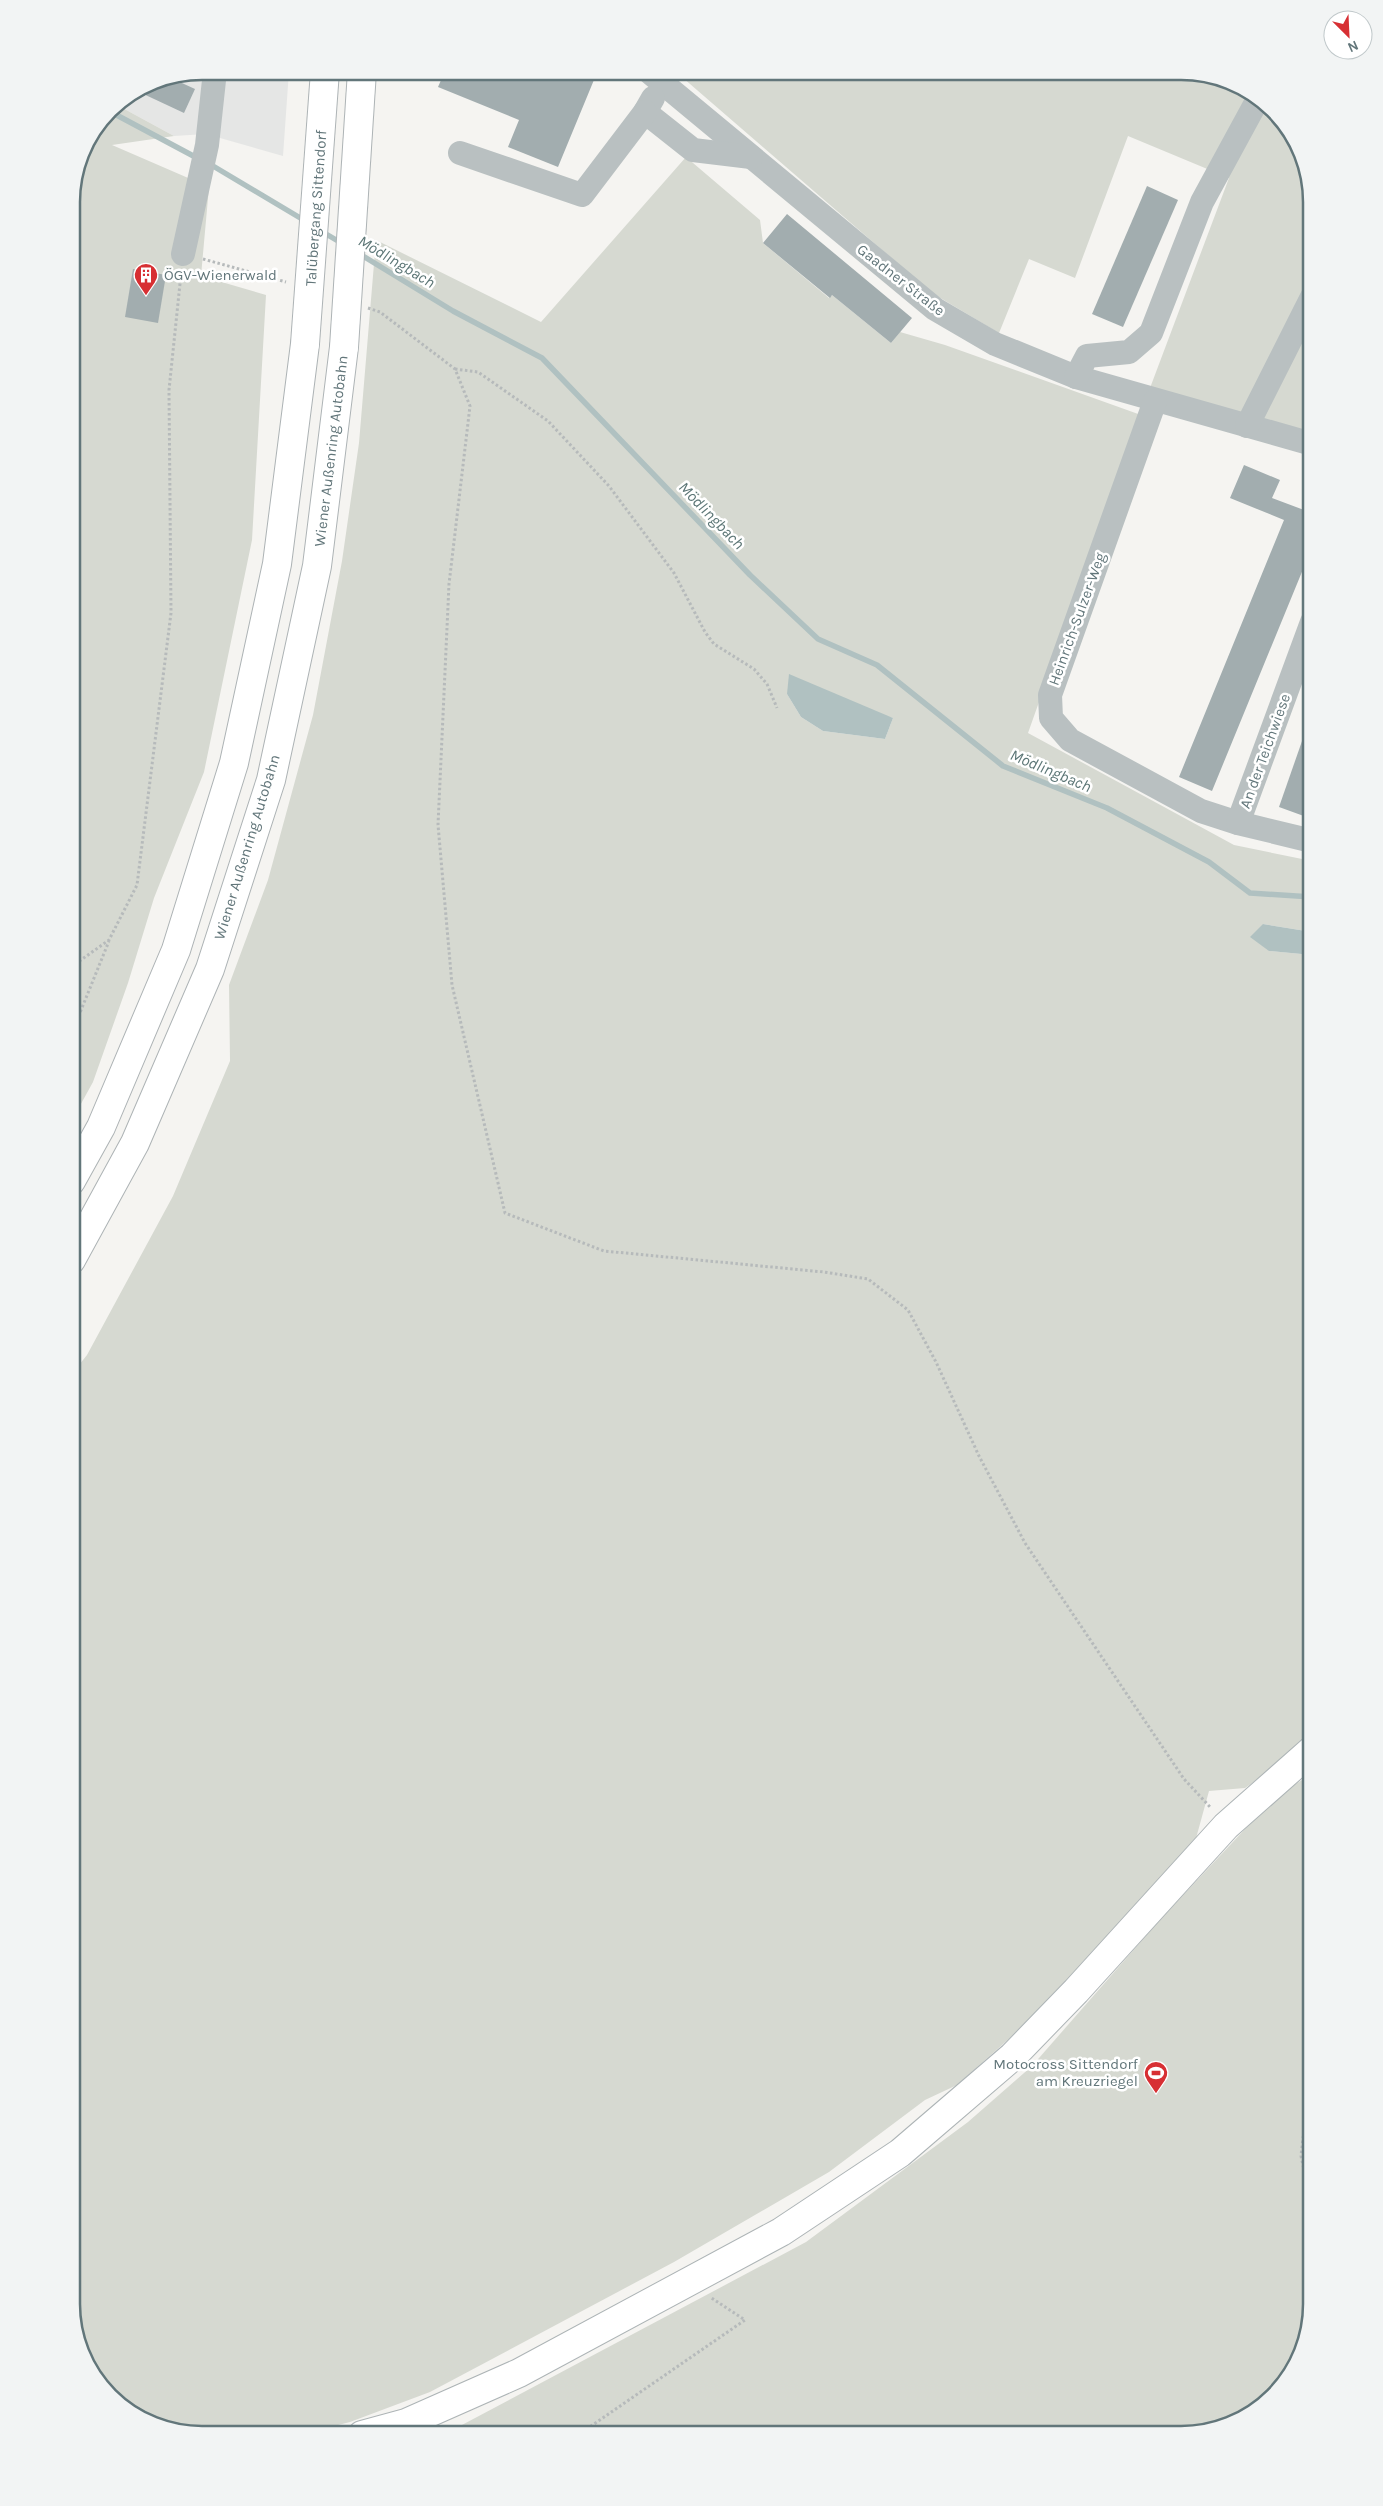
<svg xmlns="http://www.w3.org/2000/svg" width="1383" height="2506" viewBox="0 0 1383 2506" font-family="Karla,sans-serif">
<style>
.built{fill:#e5e6e5}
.green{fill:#d6d9d1;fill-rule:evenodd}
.water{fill:#b0c1c1}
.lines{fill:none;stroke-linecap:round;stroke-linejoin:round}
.stream{stroke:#b0c1c1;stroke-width:5.5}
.building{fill:#a2adaf}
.major-casing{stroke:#adb4b6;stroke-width:30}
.highway-casing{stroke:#adb3b5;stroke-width:30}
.path{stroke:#b6babb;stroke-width:3;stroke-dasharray:2.5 2.5;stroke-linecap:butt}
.minor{stroke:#b9c0c1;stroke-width:24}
.major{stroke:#fff;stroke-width:28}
.highway{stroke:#fff;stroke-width:28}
.highway-bridge-casing{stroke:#adb3b5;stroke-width:30;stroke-linecap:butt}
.highway-bridge{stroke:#fff;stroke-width:28}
.labels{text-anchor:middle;stroke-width:5;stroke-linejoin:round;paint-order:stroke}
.street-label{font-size:15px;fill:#62767a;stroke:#fff}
.poi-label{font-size:15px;fill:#62767a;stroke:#fff;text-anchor:start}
.water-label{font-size:16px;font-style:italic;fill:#5c7676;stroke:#fff}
.rim{fill:none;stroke:#62767a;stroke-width:2.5}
</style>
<rect width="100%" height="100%" fill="#f5f4f1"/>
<path class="built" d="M 202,71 L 289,71 L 283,156 L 206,134 L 174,136 L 117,105 L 152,81 Z"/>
<g class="green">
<path d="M 675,71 L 1190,72 L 1254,93 L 1302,152 L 1312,202 L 1312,433 L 1150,388 L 1229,178 L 1128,136 L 1075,278 L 1029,259 L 999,333 L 932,293 Z"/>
<path d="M 117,105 L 174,136 L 112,145 L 209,187 L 201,276 L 266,295 L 252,540 L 204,772 L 154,898 L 128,983 L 93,1082 L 71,1122 L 72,194 L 81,152 L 110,109 Z"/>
<path d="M 686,157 L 760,220 L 763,243 L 829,298 L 832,295 L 891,343 L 900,332 L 945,345 L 1141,415 L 1028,733 L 1234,845 L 1312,861 L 1312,932 L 1263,924 L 1269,951 L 1312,955 L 1312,1742 L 1245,1788 L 1209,1791 L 1195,1842 L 1048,2004 L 957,2085 L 925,2100 L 829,2172 L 674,2262 L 430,2392 L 350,2422 L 299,2435 L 194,2434 L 129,2413 L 81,2354 L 71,2304 L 71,1375 L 87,1355 L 173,1196 L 230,1061 L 229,985 L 268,880 L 313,715 L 342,561 L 359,443 L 376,240 L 541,322 ZM 787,694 L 893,718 L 885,739 L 823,731 L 801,717 Z"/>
<path d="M 1312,1774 L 1312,2304 L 1290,2377 L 1231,2425 L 1181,2435 L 443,2435 L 806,2242 L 968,2122 L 1032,2066 L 1158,1922 L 1276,1796 Z"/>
</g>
<g class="water">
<path d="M 789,674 L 893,718 L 885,739 L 823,731 L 801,717 L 787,694 Z"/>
<path d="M 1263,924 L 1312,932 L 1312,955 L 1269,951 L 1250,937 Z"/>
</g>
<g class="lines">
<g class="stream">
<path d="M 109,111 L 199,159"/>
<path d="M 208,163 L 307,222"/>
<path d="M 321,231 L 343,244"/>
<path d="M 358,253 L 453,311 L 542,358 L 750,575 L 818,639 L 877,665 L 1003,766 L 1107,808 L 1209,862 L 1250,893 L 1312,897"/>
</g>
</g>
<g class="building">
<path d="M 445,71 L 586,71 L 596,75 L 558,167 L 508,147 L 519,120 L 438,87 Z"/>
<path d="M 171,78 L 195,89 L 184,113 L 137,91 L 152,81 Z"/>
<path d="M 1147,186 L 1178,200 L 1123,327 L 1092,314 Z"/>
<path d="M 787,214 L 912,318 L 891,343 L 832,295 L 830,298 L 763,243 Z"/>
<path d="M 133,269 L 166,275 L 158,323 L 125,317 Z"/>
<path d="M 1244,465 L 1280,480 L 1272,498 L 1312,513 L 1312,565 L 1306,562 L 1212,791 L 1179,777 L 1284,520 L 1230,498 Z"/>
<path d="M 1309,721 L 1312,721 L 1312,819 L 1279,807 Z"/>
</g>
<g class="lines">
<g class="major-casing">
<path id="major" d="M 362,2435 L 406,2423 L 519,2373 L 781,2232 L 900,2153 L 1013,2056 L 1076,1991 L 1226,1826 L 1312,1750"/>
</g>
<g class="highway-casing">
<g id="highway">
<path d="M 71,1181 L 101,1127 L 176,950 L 234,763 L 277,564 L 305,344"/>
<path d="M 71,1260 L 135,1143 L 210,969 L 271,780 L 317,566 L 344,347"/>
</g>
</g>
<g class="path">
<path d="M 203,259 L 286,282"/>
<path d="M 368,308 L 380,312 L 455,369 L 470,406 L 449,584 L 438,825 L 452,985 L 505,1213 L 604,1251 L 824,1272 L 868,1279 L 908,1310 L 936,1362 L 979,1456 L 1025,1543 L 1184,1779 L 1211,1808"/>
<path d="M 455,369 L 478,372 L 548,421 L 609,486 L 674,573 L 705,632 L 714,644 L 754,669 L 767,684 L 777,708"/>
<path d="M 71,967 L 109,940 L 137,885 L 171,613 L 169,390 L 181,274"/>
<path d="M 71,1035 L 109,941"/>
<path d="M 1312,2207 L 1301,2156 L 1312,2060"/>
<path d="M 1272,2391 L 1296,2357"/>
<path d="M 578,2435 L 745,2320 L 710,2297"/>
</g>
<g class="minor">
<path d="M 648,71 L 935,309 L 995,344 L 1076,377 L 1312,444"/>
<path d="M 653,98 L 645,112 L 693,150 L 751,157"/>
<path d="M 460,153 L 582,195 L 645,112"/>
<path d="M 183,254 L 207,145 L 215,71"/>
<path d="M 1076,377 L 1087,356 L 1129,352 L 1151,333 L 1202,202 L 1258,99"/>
<path d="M 1155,401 L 1050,695 L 1051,718 L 1070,740 L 1201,811 L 1238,823 L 1312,841"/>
<path d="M 1247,426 L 1312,297"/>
<path d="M 1238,823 L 1312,622"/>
</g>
<use href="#major" class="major"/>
<use href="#highway" class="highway"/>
<g class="highway-bridge-casing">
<g id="highway-bridge">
<path d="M 305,344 L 325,71"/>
<path d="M 344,347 L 362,71"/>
</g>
</g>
<use href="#highway-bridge" class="highway-bridge"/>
</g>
<defs>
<g id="building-pin" transform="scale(1.25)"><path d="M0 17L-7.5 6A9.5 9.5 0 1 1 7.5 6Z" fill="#d72f33" stroke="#fff"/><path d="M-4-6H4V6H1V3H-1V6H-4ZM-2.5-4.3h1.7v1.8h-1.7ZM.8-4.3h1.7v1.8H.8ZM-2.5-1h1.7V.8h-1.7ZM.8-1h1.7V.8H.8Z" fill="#fff"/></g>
<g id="stadium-pin" transform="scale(1.25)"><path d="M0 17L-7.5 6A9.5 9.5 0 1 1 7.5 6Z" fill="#d72f33" stroke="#fff"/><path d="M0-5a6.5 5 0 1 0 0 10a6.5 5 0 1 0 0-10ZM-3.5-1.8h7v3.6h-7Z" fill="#fff"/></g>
</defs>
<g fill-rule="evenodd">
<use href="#building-pin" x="146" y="275"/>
<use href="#stadium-pin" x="1156" y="2073"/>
</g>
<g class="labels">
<g class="street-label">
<text transform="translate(316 208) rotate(-86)" y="5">Talübergang Sittendorf</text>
<text transform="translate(901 280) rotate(38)" y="5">Gaadner Straße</text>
<text transform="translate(331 451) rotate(-83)" y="5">Wiener Außenring Autobahn</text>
<text transform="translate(1077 619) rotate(-70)" y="5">Heinrich-Sulzer-Weg</text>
<text transform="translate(1265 751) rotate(-70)" y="5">An der Teichwiese</text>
<text transform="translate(247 847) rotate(-73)" y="5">Wiener Außenring Autobahn</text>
</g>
<g class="poi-label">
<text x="164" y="280">ÖGV-Wienerwald</text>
<text x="1138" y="2069" text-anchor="end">Motocross Sittendorf<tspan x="1138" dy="17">am Kreuzriegel</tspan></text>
</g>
<g class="water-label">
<text transform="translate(397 261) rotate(31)" y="6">Mödlingbach</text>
<text transform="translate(712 515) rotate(46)" y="6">Mödlingbach</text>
<text transform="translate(1051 770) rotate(23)" y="6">Mödlingbach</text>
</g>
</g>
<path d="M0 0H1383V2506H0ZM202 80H1181A122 122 0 0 1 1303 202V2304A122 122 0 0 1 1181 2426H202A122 122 0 0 1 80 2304V202A122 122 0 0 1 202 80Z" fill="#f2f4f4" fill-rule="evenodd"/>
<path class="rim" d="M202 80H1181A122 122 0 0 1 1303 202V2304A122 122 0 0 1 1181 2426H202A122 122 0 0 1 80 2304V202A122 122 0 0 1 202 80Z"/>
<g transform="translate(1348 35) rotate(156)"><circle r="24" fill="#ffffff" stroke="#c0c8ca"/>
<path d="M0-4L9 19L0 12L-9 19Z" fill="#d72f33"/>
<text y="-8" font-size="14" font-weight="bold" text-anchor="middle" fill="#62767a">N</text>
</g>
</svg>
